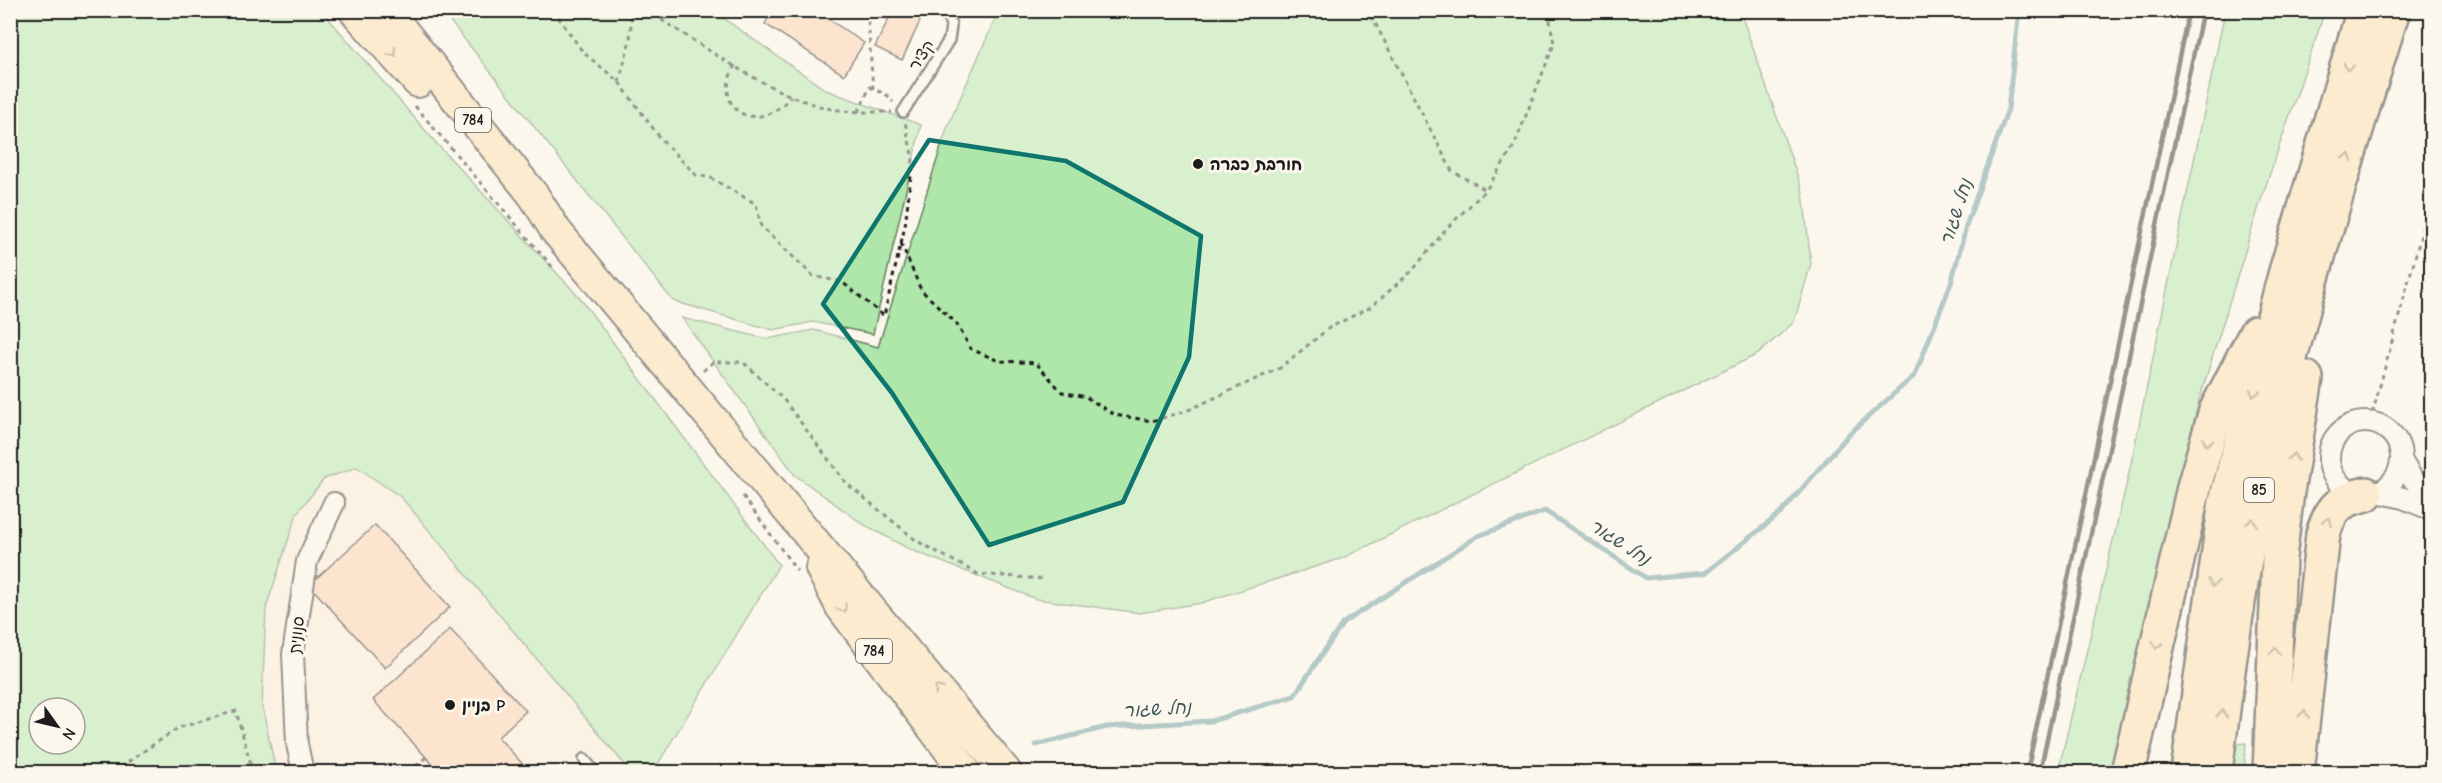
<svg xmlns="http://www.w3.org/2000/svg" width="2442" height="783" viewBox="0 0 2442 783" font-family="'Comic Neue','Playpen Sans Hebrew',sans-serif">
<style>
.built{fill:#fbead9}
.green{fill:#afe6aa;stroke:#668163;stroke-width:1.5;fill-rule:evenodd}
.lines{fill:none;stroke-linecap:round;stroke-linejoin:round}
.stream{stroke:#609098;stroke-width:5}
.building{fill:#fcccac;stroke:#1c1c1c;stroke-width:1.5}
.lane-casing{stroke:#1c1c1c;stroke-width:14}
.street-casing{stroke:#1c1c1c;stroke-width:24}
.primary-casing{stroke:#1c1c1c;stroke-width:34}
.highway-casing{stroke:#1c1c1c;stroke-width:38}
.path{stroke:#1c1c1c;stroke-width:3;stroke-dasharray:4.5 4.5;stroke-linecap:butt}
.lane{stroke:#fbf7ec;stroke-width:9}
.street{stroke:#fbf7ec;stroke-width:20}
.primary{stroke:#fcdcac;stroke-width:30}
.highway{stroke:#fcdcac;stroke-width:33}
.rail{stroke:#1c1c1c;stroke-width:4.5}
.oneway{stroke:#97866b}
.marked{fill:none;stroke:#0f766e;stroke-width:4.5;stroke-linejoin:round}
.poi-dot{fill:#1c1c1c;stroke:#fbf7ec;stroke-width:2}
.labels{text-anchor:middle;stroke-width:6;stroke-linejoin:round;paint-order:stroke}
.shield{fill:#fbf7ec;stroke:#5f5e5a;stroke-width:1.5}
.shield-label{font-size:15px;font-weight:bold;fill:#1c1c1c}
.street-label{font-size:16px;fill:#1c1c1c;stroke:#fbf7ec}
.poi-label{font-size:16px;font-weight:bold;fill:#1c1c1c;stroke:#fbf7ec;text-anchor:start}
.water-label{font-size:18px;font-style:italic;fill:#3e565a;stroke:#fbf7ec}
</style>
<rect width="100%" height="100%" fill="#fbf7ec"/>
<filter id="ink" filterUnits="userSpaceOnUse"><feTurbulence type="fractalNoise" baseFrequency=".0167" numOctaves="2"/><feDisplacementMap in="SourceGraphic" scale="12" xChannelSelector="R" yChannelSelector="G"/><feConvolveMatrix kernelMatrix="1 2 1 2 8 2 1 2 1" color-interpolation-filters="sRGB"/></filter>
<g filter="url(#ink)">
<path class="built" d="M 357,467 L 402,498 L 631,772 L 276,772 L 262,705 L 266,608 L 297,513 L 324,479 Z"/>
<g class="green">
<path d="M 999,10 L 1740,11 L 1803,192 L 1811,264 L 1794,322 L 1758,354 L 1343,558 L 1201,603 L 1140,613 L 1036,599 L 909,549 L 863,524 L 795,475 L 682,318 L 767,339 L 814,330 L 878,347 L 947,128 Z"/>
<path d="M 10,11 L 322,11 L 438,145 L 580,298 L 779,565 L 653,772 L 631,772 L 402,498 L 357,467 L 324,479 L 297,513 L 266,608 L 262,705 L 276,772 L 11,772 ZM 39,708 L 75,708 L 75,744 L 39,744 Z"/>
<path d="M 442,11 L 713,11 L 826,90 L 921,125 L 873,334 L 813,322 L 773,330 L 673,301 Z"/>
<path d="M 2225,11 L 2325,11 L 2260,203 L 2198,404 L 2115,772 L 2058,772 L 2129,473 Z"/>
<path d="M 2246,743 L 2244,772 L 2223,772 L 2224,745 Z"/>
</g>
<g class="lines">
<path class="stream" d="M 1036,745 L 1107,727 L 1211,721 L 1294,696 L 1343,623 L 1478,536 L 1545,511 L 1646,578 L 1705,573 L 1781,513 L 1850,433 L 1915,375 L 1951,283 L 1967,223 L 2008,109 L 2018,19 L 2023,10"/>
</g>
<g class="building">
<path d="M 738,10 L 753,10 L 748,18 Z"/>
<path d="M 773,10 L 815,10 L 864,43 L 844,75 L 765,24 Z"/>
<path d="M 893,10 L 909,10 L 922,17 L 902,60 L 875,47 Z"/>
<path d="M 375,525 L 450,607 L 385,668 L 309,585 Z"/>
<path d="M 450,629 L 526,711 L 498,737 L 530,772 L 440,772 L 373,700 Z"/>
</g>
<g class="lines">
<g class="lane-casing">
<g id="lane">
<path d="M 903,112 L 949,40 L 951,26 L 947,10"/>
<path d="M 584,759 L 595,772"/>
</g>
</g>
<g class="street-casing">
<g id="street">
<circle cx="2365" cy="458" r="36"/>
<path d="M 2401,460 L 2412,478 L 2432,501"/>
<path d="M 2378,492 L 2403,498 L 2432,510"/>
<path d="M 303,772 L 297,744 L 293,654 L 307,561 L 334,503"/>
</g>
</g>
<g class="primary-casing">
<g id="primary">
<path d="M 354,10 L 418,82"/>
<path d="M 386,10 L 534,196 L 556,231 L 1006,772"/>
<path d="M 821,568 L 841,607 L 966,772"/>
</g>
</g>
<g class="highway-casing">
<g id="highway">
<path d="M 2128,772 L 2195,483 L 2216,411 L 2256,333"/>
<path d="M 2188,772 L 2226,501 L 2285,275 L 2364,10"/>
<path d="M 2215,772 C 2226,684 2237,595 2255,508 C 2289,340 2342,175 2393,10"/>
<path d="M 2270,772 L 2279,558 L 2287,492 L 2306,378"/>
<path d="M 2297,772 L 2323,534 C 2331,507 2340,500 2366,494"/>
</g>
</g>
<g class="path">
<path d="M 553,10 L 583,52 L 619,82 L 661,139 L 696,175 L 711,178 L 756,204 L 761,226 L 813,276 L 842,282 L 884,316 L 905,226 L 913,159 L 905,122"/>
<path d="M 646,10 C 699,43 765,92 823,107 C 846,113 869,112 892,112"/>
<path d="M 1364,10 L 1374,21 L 1452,171 L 1486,190"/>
<path d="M 735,65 C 710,111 758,137 791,96"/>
<path d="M 619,82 L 630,40 L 632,10"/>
<path d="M 873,89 L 868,20 L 873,10"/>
<path d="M 415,106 L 555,270"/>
<path d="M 858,112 L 870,87 L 887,95 L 893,102"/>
<path d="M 901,243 L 921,290 L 956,323 L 971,349 L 999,361 L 1036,363 L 1062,392 L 1086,397 L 1115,415 L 1152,421 L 1186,411 L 1280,368 L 1329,328 L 1371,307 L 1412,271 L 1448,227 L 1486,190 L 1514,146 L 1554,44 L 1548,10"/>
<path d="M 703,371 L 713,362 L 743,362 L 784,400 L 846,483 L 917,541 L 978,574 L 1043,579"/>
<path d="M 2370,422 L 2432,195"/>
<path d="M 743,496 L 797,571"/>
<path d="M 113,772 L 178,728 L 236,711 L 253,772"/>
<path d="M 409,772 L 426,757"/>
</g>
<use href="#lane" class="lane"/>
<use href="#street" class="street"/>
<use href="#primary" class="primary"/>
<use href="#highway" class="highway"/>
<g class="rail">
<path d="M 2027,772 L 2189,10"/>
<path d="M 2040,772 L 2203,10"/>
</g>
</g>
<defs><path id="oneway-chevron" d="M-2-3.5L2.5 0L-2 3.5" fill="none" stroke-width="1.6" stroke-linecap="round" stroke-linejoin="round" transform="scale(1.5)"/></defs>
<g class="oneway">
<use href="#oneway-chevron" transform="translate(393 53) rotate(48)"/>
<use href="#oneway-chevron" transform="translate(2348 67) rotate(107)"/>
<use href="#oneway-chevron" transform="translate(2348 157) rotate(-73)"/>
<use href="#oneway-chevron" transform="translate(2254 393) rotate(105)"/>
<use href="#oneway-chevron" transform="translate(2207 442) rotate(106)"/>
<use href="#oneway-chevron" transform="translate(2293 457) rotate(-80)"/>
<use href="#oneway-chevron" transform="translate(2328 521) rotate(-67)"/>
<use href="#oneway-chevron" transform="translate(2252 522) rotate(-80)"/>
<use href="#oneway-chevron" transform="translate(2213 583) rotate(99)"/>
<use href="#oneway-chevron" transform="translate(843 609) rotate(57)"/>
<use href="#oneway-chevron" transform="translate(2157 645) rotate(103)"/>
<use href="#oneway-chevron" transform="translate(2275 651) rotate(-88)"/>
<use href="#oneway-chevron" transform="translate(938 689) rotate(-129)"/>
<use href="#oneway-chevron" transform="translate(2222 714) rotate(-83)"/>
<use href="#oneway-chevron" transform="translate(2304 714) rotate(-84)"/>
</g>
</g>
<path d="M0 0H2442V783H0ZM 929,140 L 1066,161 L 1201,236 L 1189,357 L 1123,502 L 989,545 L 892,393 L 823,304 Z" fill="#fbf7ec" fill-opacity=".55" fill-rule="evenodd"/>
<path class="marked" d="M 929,140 L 1066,161 L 1201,236 L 1189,357 L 1123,502 L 989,545 L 892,393 L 823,304 Z"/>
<g class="poi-dot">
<circle cx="1198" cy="164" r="6"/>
<circle cx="450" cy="705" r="6"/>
</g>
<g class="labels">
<g class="shield">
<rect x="455" y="108" width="36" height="24" rx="4.5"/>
<rect x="2244" y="478" width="30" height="24" rx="4.5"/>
<rect x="856" y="639" width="36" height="24" rx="4.5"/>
</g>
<g class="shield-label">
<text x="473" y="125">784</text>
<text x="2259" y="495">85</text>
<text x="874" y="656">784</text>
</g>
<g class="street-label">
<text transform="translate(921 55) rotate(-57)" y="6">קציר</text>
<text transform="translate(296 635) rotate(-83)" y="6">סנונית</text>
</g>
<g class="poi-label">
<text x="1210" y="170">חורבת כברה</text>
<text x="462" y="711">בניין P</text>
</g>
<g class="water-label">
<text transform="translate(1956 212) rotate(-72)" y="6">נחל שגור</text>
<text transform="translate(1620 542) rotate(33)" y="6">נחל שגור</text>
<text transform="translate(1157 709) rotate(-3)" y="6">נחל שגור</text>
</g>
</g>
<rect width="2442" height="783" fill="none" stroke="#fbf7ec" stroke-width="36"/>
<rect x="18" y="18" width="2406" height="747" fill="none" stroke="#1c1c1c" stroke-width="2" filter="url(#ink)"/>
<g transform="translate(57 726) rotate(124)"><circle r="28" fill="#fbf7ec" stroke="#a29f99" stroke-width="1.5"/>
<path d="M0-4.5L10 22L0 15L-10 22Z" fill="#1c1c1c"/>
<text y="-9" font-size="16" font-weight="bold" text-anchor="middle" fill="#1c1c1c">N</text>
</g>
</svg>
